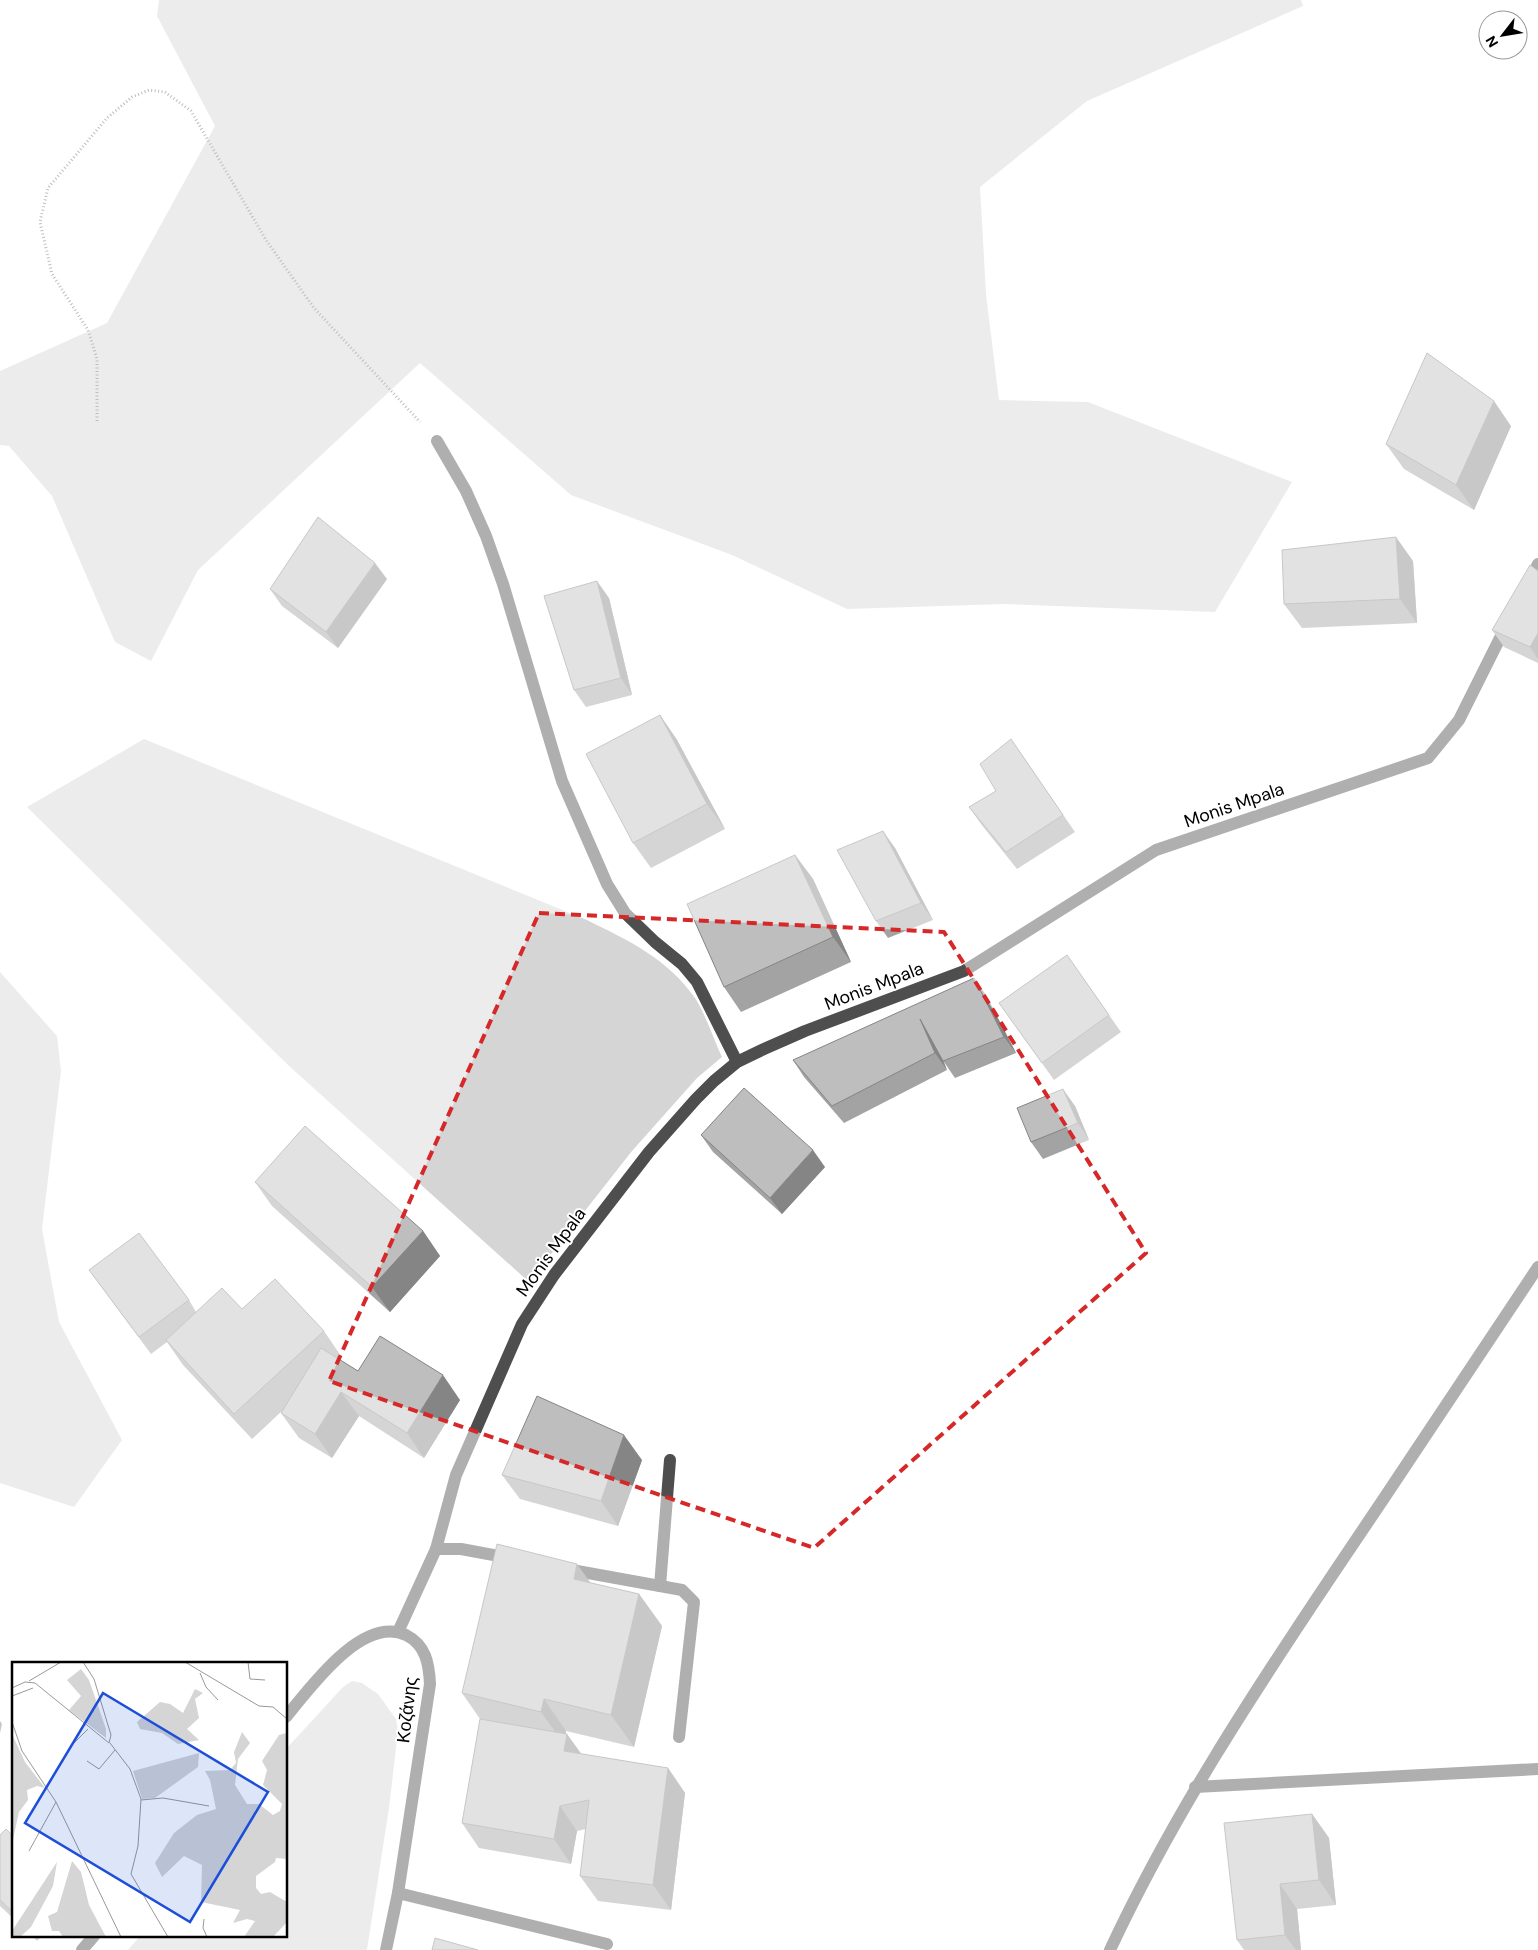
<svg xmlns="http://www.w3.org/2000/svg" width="1538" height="1950" viewBox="0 0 1538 1950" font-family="'DM Sans',sans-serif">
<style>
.green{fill:#d5d5d5}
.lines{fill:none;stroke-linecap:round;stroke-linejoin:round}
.path{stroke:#707070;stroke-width:3;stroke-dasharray:1 2.5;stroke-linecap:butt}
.minor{stroke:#4e4e4e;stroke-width:12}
.wall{fill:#a3a3a3}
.shaded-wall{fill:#858585}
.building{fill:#bebebe;stroke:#858585}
.marked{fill:none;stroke:#d62828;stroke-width:4;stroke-dasharray:10 6;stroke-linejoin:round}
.labels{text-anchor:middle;stroke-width:4;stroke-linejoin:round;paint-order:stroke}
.street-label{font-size:18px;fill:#000;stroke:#fff}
.inset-road{fill:none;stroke:#999;stroke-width:1}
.view{fill:#1d4ed8;fill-opacity:0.15;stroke:#1d4ed8;stroke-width:2.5}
.inset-edge{fill:none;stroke:#000;stroke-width:2.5}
</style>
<rect width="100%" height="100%" fill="#fff"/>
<g class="green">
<path d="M 159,0 L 1301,0 L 1303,6 L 1087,101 L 980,187 L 986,294 L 999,400 L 1088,402 L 1292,482 L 1215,612 L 1004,604 L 847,609 L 732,555 L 571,495 L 420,363 L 198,570 L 151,661 L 115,642 L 52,496 L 9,446 L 0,445 L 0,371 L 107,323 L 215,126 L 157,16 Z"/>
<path d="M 144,739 L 587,920 C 629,941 667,958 695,998 C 705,1013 714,1040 722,1057 L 697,1078 L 632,1151 L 529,1282 L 288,1065 L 27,807 Z"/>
<path d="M 0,972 L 57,1036 L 61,1071 L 42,1229 L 59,1322 L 122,1440 L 74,1507 L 0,1483 Z"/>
<path d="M 352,1681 L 362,1683 L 378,1694 L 396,1719 L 398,1731 L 389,1808 L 367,1950 L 128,1950 L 140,1936 L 286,1936 L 286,1749 L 343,1687 Z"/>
</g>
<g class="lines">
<path class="path" d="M 97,421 L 97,359 L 88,330 L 52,274 L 40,222 L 48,188 L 107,118 L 132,97 L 149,90 L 165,92 L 191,111 L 266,240 L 314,308 L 420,422"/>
<g class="minor">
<path d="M 437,441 L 466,491 L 486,536 L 503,584 L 562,781 L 607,884 L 625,913 L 655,942 L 682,964 L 697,982 L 737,1062"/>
<path d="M 1528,584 L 1538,564"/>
<path d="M 436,1549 L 461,1549 L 510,1558"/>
<path d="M 566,1569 L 682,1590 L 694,1602 L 679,1737"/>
<path d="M 660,1586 L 670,1460"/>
<path d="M 398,1632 L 436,1549 L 456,1475 L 522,1324 L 554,1275 L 649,1152 L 696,1099 L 714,1081 L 737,1062 L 764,1049 L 805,1031 L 964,971 L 1156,850 L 1428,758 L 1459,720 L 1506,626"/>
<path d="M 286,1717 C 310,1688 362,1615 406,1635 C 426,1645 429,1664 430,1684 L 398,1893 L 386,1950"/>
<path d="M 1195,1787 L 1538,1769"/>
<path d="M 398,1893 L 607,1944"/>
<path d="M 82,1950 L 94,1936"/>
<path d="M 1110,1950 C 1172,1817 1252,1695 1333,1574 C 1402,1472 1470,1369 1538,1267"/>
</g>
</g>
<g class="wall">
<path d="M 1511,426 L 1474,510 L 1404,469 L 1386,444 Z"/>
<path d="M 1413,561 L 1417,623 L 1302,628 L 1284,604 Z"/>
<path d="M 1538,571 L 1538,663 L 1504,647 L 1492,630 Z"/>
<path d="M 387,579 L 338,648 L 282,606 L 270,589 Z"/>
<path d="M 609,598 L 632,695 L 586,707 L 574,690 Z"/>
<path d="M 660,715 L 677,740 L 725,829 L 651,868 L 633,843 Z"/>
<path d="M 1011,739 L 1075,832 L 1017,869 L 981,824 L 969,807 L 996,791 Z"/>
<path d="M 895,848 L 933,920 L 888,938 L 876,921 Z"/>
<path d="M 795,855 L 813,879 L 851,962 L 741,1012 L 724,987 Z"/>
<path d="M 1067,955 L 1121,1032 L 1054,1080 L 999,1003 Z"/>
<path d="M 986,995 L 1016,1053 L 955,1078 L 944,1062 L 947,1070 L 844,1123 L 804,1077 L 793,1060 Z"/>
<path d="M 1075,1106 L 1089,1140 L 1043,1159 L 1031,1142 Z"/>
<path d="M 701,1135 L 825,1167 L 782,1214 L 713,1152 Z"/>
<path d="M 255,1182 L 423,1231 L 440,1256 L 390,1312 L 272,1206 Z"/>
<path d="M 89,1270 L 189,1300 L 196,1312 L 242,1309 L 324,1331 L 341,1356 L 338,1359 L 358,1371 L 460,1400 L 424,1458 L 359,1416 L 332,1458 L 299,1438 L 281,1413 L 283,1410 L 252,1439 L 183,1365 L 167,1342 L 151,1354 Z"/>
<path d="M 642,1460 L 618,1526 L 520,1499 L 502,1475 Z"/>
<path d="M 590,1583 L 639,1594 L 662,1626 L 634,1747 L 566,1731 L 566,1734 L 581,1754 L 668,1768 L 685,1793 L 671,1910 L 598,1901 L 580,1876 L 586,1829 L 577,1831 L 571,1864 L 479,1848 L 462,1823 L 480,1719 L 462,1693 Z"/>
<path d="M 1312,1814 L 1329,1838 L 1336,1905 L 1297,1909 L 1301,1950 L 1244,1950 L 1237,1940 Z"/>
<path d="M 0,1835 L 14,1837 L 14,1919 L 0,1906 Z"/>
<path d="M 32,1936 L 42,1936 L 37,1941 Z"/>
</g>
<g class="shaded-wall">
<path d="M 1494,401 L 1511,426 L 1474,510 L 1456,485 Z"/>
<path d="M 1396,537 L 1413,561 L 1417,623 L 1400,599 Z"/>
<path d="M 375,563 L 387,579 L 338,648 L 326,632 Z"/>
<path d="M 597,581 L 609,598 L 632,695 L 621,678 Z"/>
<path d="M 1538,633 L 1538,659 L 1530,647 Z"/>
<path d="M 660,715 L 677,740 L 725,829 L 707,804 Z"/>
<path d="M 883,831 L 895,848 L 933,920 L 921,903 Z"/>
<path d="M 795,855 L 813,879 L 851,962 L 833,937 Z"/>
<path d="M 974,978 L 986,995 L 1016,1053 L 1004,1037 Z"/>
<path d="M 920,1019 L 932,1036 L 947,1070 L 935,1053 Z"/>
<path d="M 1063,1089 L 1075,1106 L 1089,1140 L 1078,1123 Z"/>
<path d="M 813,1150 L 825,1167 L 782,1214 L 770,1198 Z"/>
<path d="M 423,1231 L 440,1256 L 390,1312 L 372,1287 Z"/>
<path d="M 443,1375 L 460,1400 L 424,1458 L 407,1433 Z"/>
<path d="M 341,1392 L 359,1416 L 332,1458 L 315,1434 Z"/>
<path d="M 624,1435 L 642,1460 L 618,1526 L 601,1501 Z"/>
<path d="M 577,1564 L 600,1596 L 574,1579 Z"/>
<path d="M 639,1594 L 662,1626 L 634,1747 L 611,1715 Z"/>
<path d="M 544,1699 L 566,1731 L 564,1744 L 541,1712 Z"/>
<path d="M 0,1721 L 2,1724 L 0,1733 Z"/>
<path d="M 567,1734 L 585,1759 L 564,1751 Z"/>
<path d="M 668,1768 L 685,1793 L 671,1910 L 653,1885 Z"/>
<path d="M 560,1806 L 577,1831 L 571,1864 L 554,1839 Z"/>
<path d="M 1312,1814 L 1329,1838 L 1336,1905 L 1319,1880 Z"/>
<path d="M 1280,1884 L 1297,1909 L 1301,1950 L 1296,1950 L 1285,1935 Z"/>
</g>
<g class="building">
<path d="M 1427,353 L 1494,401 L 1456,485 L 1386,444 Z"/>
<path d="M 318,517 L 375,563 L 326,632 L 270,589 Z"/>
<path d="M 1396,537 L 1400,599 L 1284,604 L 1282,550 Z"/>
<path d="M 1530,565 L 1538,571 L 1538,633 L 1530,647 L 1492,630 Z"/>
<path d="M 597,581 L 621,678 L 574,690 L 544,596 Z"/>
<path d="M 660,715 L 707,804 L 633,843 L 586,754 Z"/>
<path d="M 1011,739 L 1063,815 L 1006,852 L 969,807 L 996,791 L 980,764 Z"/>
<path d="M 883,831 L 921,903 L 876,921 L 837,850 Z"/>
<path d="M 795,855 L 833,937 L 724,987 L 687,904 Z"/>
<path d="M 1067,955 L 1109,1015 L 1042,1063 L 999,1003 Z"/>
<path d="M 974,978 L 1004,1037 L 943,1061 L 920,1019 L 935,1053 L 832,1106 L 793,1060 Z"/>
<path d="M 744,1088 L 813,1150 L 770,1198 L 701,1135 Z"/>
<path d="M 1063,1089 L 1078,1123 L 1031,1142 L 1017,1108 Z"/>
<path d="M 305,1126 L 423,1231 L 372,1287 L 255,1182 Z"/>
<path d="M 139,1233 L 189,1300 L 139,1337 L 89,1270 Z"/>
<path d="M 275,1279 L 324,1331 L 234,1414 L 166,1340 L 222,1288 L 242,1309 Z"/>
<path d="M 380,1336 L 443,1375 L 407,1433 L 341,1392 L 315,1434 L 281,1413 L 321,1348 L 358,1371 Z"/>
<path d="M 537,1396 L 624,1435 L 601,1501 L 502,1475 Z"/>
<path d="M 497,1544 L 577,1564 L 574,1579 L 639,1594 L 611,1715 L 544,1699 L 541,1712 L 462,1693 Z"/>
<path d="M 480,1719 L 567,1734 L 564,1751 L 668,1768 L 653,1885 L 580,1876 L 589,1800 L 560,1806 L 554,1839 L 462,1823 Z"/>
<path d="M 1312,1814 L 1319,1880 L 1280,1884 L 1285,1935 L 1237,1940 L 1224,1823 Z"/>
<path d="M 6,1829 L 14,1837 L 14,1913 L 0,1900 L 0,1835 Z"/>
<path d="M 435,1938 L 478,1950 L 432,1950 Z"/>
</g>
<path d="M0 0H1538V1950H0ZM 539,913 L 944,932 L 1146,1253 L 814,1548 L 329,1381 Z" fill="#fff" fill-opacity=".55" fill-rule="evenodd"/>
<path class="marked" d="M 539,913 L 944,932 L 1146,1253 L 814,1548 L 329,1381 Z"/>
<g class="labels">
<g class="street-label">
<text transform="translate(1234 805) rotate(-19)" y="6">Monis Mpala</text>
<text transform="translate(874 986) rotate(-21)" y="6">Monis Mpala</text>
<text transform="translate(551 1252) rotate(-54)" y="6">Monis Mpala</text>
<text transform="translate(407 1710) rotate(-83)" y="6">Κοζάνης</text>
</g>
</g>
<g transform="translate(12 1662)">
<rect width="275" height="275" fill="#fff"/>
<path d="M 69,7 L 77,18 L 94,67 L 94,76 L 57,48 L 69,34 L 55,18 ZM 183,27 L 191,31 L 183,37 L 187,56 L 175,67 L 187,78 L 166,82 L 150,71 L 128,67 L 125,60 L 148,40 L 158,42 L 171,51 ZM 230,70 L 238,81 L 226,97 L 223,123 L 235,142 L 247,142 L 261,153 L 268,149 L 270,142 L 251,123 L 255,108 L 250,99 L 267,73 L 275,71 L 275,197 L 264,196 L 263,200 L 244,214 L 244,226 L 249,232 L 258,230 L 275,240 L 275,260 L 261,275 L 232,275 L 243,259 L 235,257 L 221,261 L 228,248 L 189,240 L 190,203 L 172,194 L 150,215 L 143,201 L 162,171 L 185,153 L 204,147 L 198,118 L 193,109 L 218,108 L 224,101 L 222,90 ZM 0,72 L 13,100 L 33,126 L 25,124 L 15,128 L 16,138 L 7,150 L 0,182 ZM 187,91 L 186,105 L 143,136 L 130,137 L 121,109 ZM 60,199 L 69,210 L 77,243 L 94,275 L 51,275 L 47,269 L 40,269 L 36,254 L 45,250 ZM 45,200 L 41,224 L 19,265 L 8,275 L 0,275 L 0,269 Z" fill="#d5d5d5"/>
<path class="inset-road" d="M 173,0 L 247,44 L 261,45 L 275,57M 236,0 L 238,17 L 253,18M 188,11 L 194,25 L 206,38M 17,19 L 49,0M 0,26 L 13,20 L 23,21 L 97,81 L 99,73 L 82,17 L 71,0M 0,34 L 21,26M 0,60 L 10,89 L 44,140 L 109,275M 98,81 L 118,107 L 129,137 L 126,184 L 119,212 L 156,275M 61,82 L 76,67M 75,99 L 87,107 L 103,88M 129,138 L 151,136 L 197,144M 17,189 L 44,140M 192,257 L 191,266 L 195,275"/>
<path class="view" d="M 91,31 L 256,130 L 178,260 L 13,161 Z"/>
<rect width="275" height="275" class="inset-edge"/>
</g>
<g transform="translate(1503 35) rotate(239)"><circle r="24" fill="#ffffff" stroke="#999999"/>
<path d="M0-4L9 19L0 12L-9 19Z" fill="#000000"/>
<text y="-8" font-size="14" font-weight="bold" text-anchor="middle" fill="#000000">N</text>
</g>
</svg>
